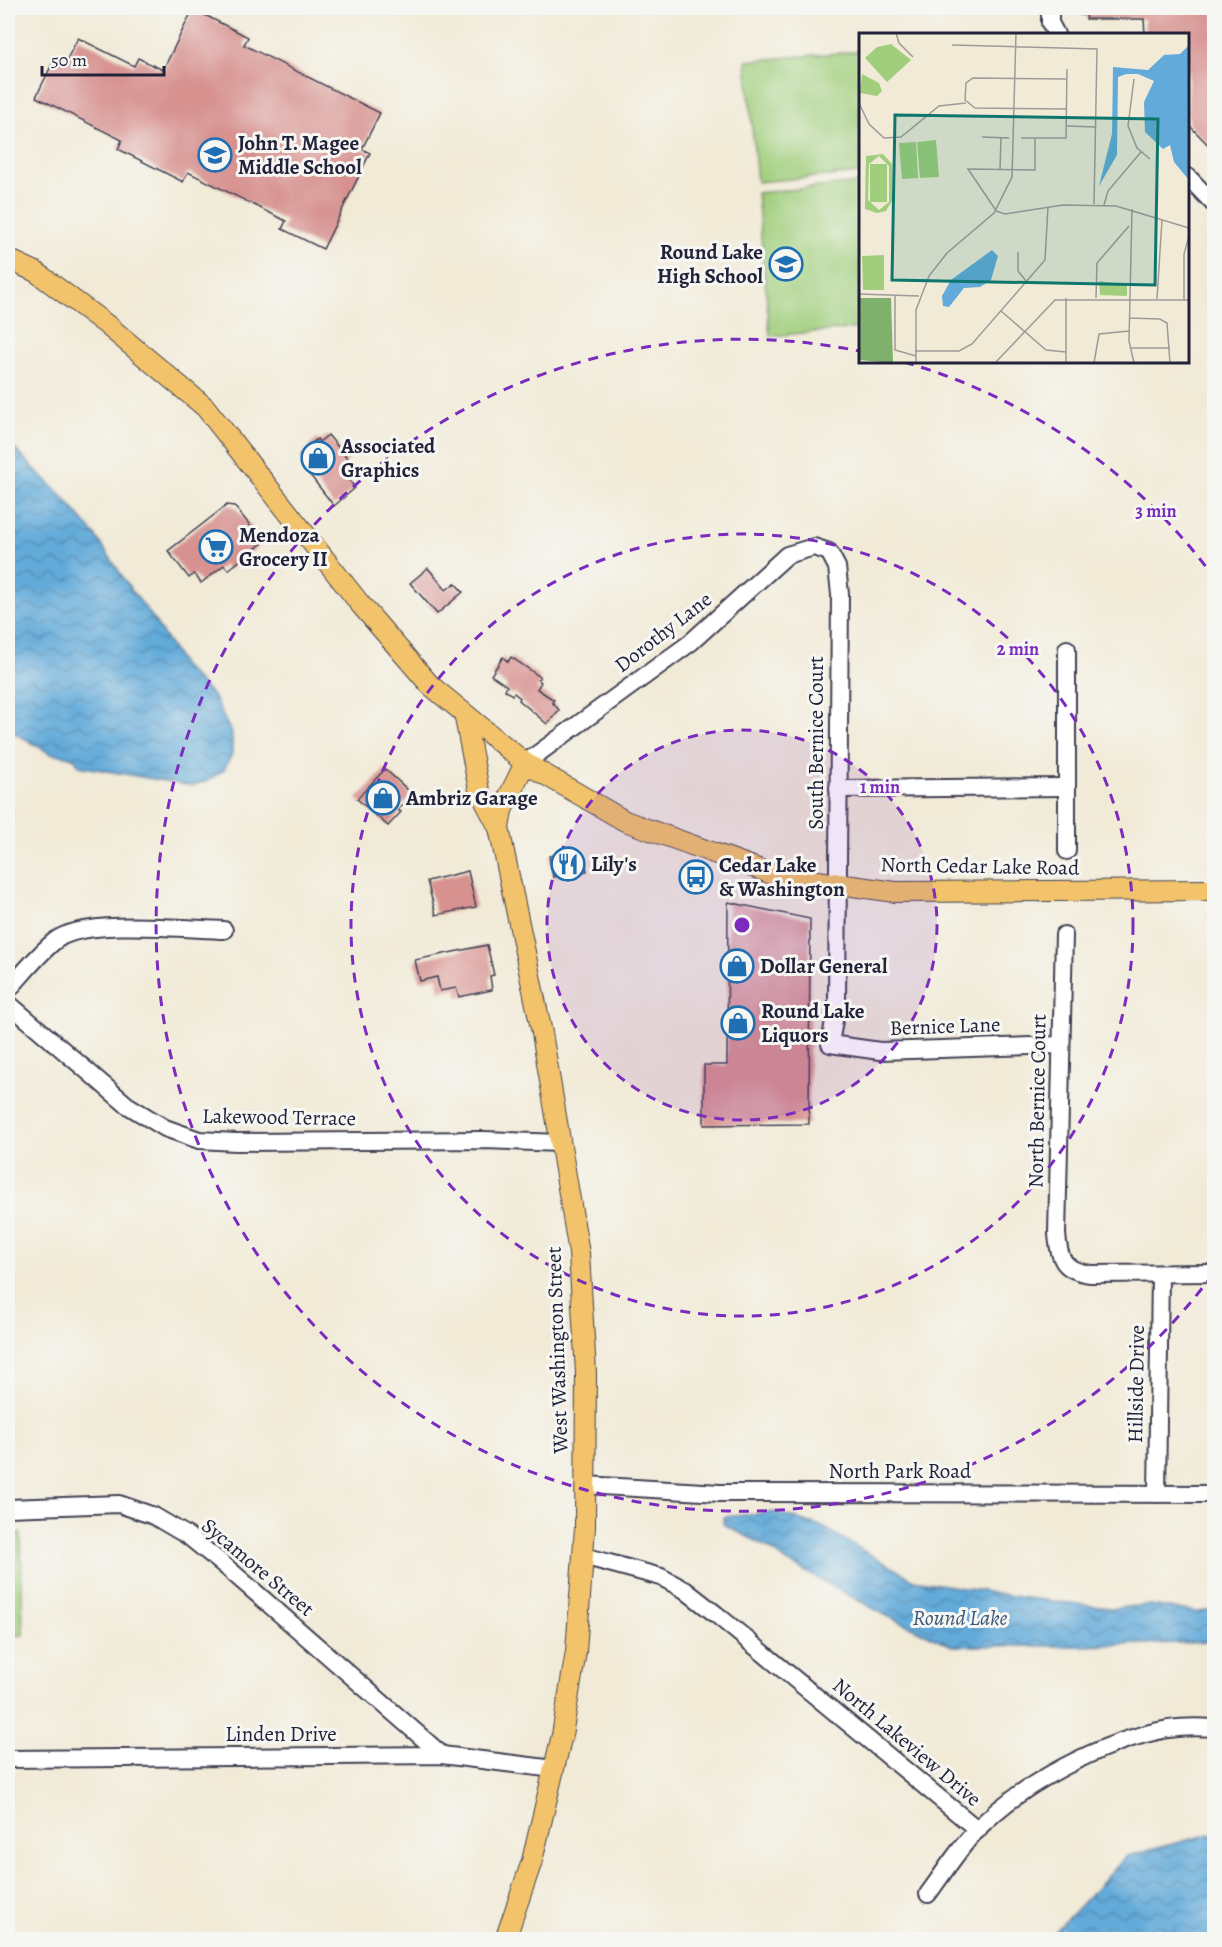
<svg xmlns="http://www.w3.org/2000/svg" width="1222" height="1947" viewBox="0 0 1222 1947" font-family="Alegreya,serif">
<style>
.grass{fill:url(#grass-tufts);stroke:#61785c;stroke-width:1.5}
.pitch{fill:#a0ce7c;stroke:#61785c;stroke-width:1.5}
.water{fill:url(#water-waves);stroke:#42668a;stroke-width:1.5}
.building{fill:#d79290}
.lines{fill:none;stroke-linecap:round;stroke-linejoin:round}
.minor-casing{stroke:#414052;stroke-width:20}
.major-casing{stroke:#414052;stroke-width:22}
.minor{stroke:#fff;stroke-width:16}
.major{stroke:#f2c36a;stroke-width:20}
.ring{fill:none;stroke:#7b2cbf;stroke-width:3;stroke-dasharray:10 8}
.labels{text-anchor:middle;stroke-width:6;stroke-linejoin:round;paint-order:stroke}
.poi-label{font-size:21px;font-weight:bold;fill:#22223b;stroke:#f6f6f2;text-anchor:start}
.street-label{font-size:21px;fill:#22223b;stroke:#f6f6f2}
.water-label{font-size:22px;font-style:italic;fill:#3c587a;stroke:#f6f6f2}
.inset-road{fill:none;stroke:#9e9a99;stroke-width:1.5}
.view{fill:#0f766e;fill-opacity:0.15;stroke:#0f766e;stroke-width:3}
.inset-edge{fill:none;stroke:#22223b;stroke-width:3}
.centre{fill:#7b2cbf;stroke:#f6f6f2;stroke-width:3}
.ring-label{font-size:18px;text-anchor:middle;font-weight:bold;fill:#7b2cbf;stroke:#f6f6f2;stroke-width:6;stroke-linejoin:round;paint-order:stroke}
</style>
<defs>
<pattern id="grass-tufts" width="24" height="20" patternUnits="userSpaceOnUse" patternTransform="scale(1.5)"><rect width="24" height="20" fill="#a0ce7c"/><path d="M3 7l-1-3M5 7V3M7 7l1-3M15 17l-1-3M17 17v-4M19 17l1-3" fill="none" stroke="#8ab16c"/></pattern>
<pattern id="water-waves" width="16" height="10" patternUnits="userSpaceOnUse" patternTransform="scale(1.5)"><rect width="16" height="10" fill="#62aad9"/><path d="M0 5q4-4 8 0t8 0" fill="none" stroke="#508ab1"/></pattern>
</defs>
<rect width="100%" height="100%" fill="#f6f6f2"/>
<filter id="ink" filterUnits="userSpaceOnUse"><feTurbulence type="fractalNoise" baseFrequency=".0167" numOctaves="2"/><feDisplacementMap in="SourceGraphic" scale="12" xChannelSelector="R" yChannelSelector="G"/><feConvolveMatrix kernelMatrix="1 2 1 2 8 2 1 2 1" color-interpolation-filters="sRGB"/></filter>
<filter id="wash" filterUnits="userSpaceOnUse"><feTurbulence type="fractalNoise" baseFrequency=".008" numOctaves="4" result="noise"/><feDisplacementMap in="SourceGraphic" scale="24" xChannelSelector="R" yChannelSelector="G"/><feGaussianBlur stdDeviation="1.35" result="paint"/><feColorMatrix in="noise" values="0 0 0 0 0 0 0 0 0 0 0 0 0 0 0 0 0 1.4 0 .05"/><feComposite in="paint" operator="in"/></filter>
<g filter="url(#wash)">
<rect width="100%" height="100%" fill="#f1ead7"/>
<path class="grass" d="M 8,1533 L 21,1533 L 23,1635 L 8,1635 Z"/>
<g class="pitch">
<path d="M 860,51 L 860,173 L 757,182 L 746,61 Z"/>
<path d="M 860,183 L 860,328 L 770,336 L 757,193 Z"/>
</g>
<g class="water">
<path d="M 8,442 L 64,498 L 95,535 L 132,591 L 151,615 L 183,666 L 213,696 L 232,734 L 232,754 L 224,770 L 209,780 L 192,786 L 79,766 L 75,759 L 67,756 L 51,754 L 11,731 L 8,727 Z"/>
<path d="M 774,1512 L 821,1526 L 914,1580 L 1019,1597 L 1111,1608 L 1151,1605 L 1197,1612 L 1214,1610 L 1214,1642 L 1082,1646 L 952,1646 L 885,1615 L 786,1561 L 769,1548 L 723,1524 L 724,1517 Z"/>
<path d="M 1214,1833 L 1214,1939 L 1048,1939 L 1127,1856 Z"/>
</g>
<g id="blocks">
<g class="building">
<path d="M 1080,8 L 1214,8 L 1214,151 L 1188,124 L 1188,34 L 1145,34 L 1144,19 L 1086,19 L 1087,15 L 1080,15 Z"/>
<path d="M 193,9 L 248,37 L 244,45 L 380,113 L 362,149 L 370,153 L 323,249 L 282,229 L 286,221 L 188,172 L 183,182 L 118,149 L 122,140 L 36,97 L 56,56 L 66,61 L 78,38 L 134,66 L 138,58 L 163,70 Z"/>
<path d="M 328,435 L 349,460 L 340,468 L 355,488 L 334,506 L 310,475 L 313,472 L 300,456 L 310,449 L 308,447 L 317,439 L 319,442 Z"/>
<path d="M 227,505 L 234,506 L 264,542 L 228,570 L 224,565 L 201,583 L 194,574 L 189,578 L 168,551 Z"/>
<path d="M 428,568 L 446,590 L 455,583 L 463,592 L 437,614 L 410,583 Z"/>
<path d="M 503,657 L 508,662 L 511,657 L 540,677 L 538,680 L 541,682 L 537,689 L 554,700 L 552,702 L 559,710 L 547,724 L 519,700 L 520,698 L 514,693 L 512,695 L 505,690 L 507,686 L 491,675 Z"/>
<path d="M 385,769 L 409,791 L 410,797 L 398,810 L 401,812 L 388,826 L 357,799 Z"/>
<path d="M 577,851 L 584,856 L 587,871 L 553,877 L 549,856 Z"/>
<path d="M 468,871 L 476,907 L 436,915 L 427,881 Z"/>
<path d="M 728,902 L 810,919 L 809,1124 L 704,1125 L 704,1065 L 727,1065 Z"/>
<path d="M 487,945 L 494,975 L 490,976 L 492,990 L 459,997 L 456,988 L 440,991 L 437,977 L 420,981 L 415,960 Z"/>
</g>
</g>
</g>
<g filter="url(#ink)">
<use href="#blocks" fill-opacity="0" stroke="#414052" stroke-width="1.5"/>
<g class="lines">
<g class="minor-casing">
<g id="minor">
<path d="M 1050,8 L 1050,23 L 1056,34"/>
<path d="M 1188,177 L 1214,204"/>
<path d="M 1067,649 L 1067,851"/>
<path d="M 525,763 L 690,643 L 787,555 L 814,547 L 829,552 L 837,567 L 840,594 L 837,1003 L 830,1044 L 880,1051 L 1061,1045"/>
<path d="M 838,789 L 1067,787"/>
<path d="M 1064,935 L 1057,1234 C 1059,1260 1064,1271 1091,1274 L 1214,1273"/>
<path d="M 8,990 C 23,974 38,954 56,940 C 85,918 186,929 224,930"/>
<path d="M 8,1003 L 127,1105 L 165,1128 L 199,1140 L 236,1142 L 484,1140 L 560,1143"/>
<path d="M 585,1485 L 720,1493 L 1214,1494"/>
<path d="M 1157,1494 L 1160,1274"/>
<path d="M 8,1508 L 119,1504 L 154,1516 L 188,1536 L 224,1565 L 442,1755"/>
<path d="M 583,1556 L 661,1577 L 685,1590 L 717,1615 L 978,1830"/>
<path d="M 8,1759 L 442,1755 L 554,1769"/>
<path d="M 928,1894 C 942,1875 956,1853 972,1835 C 1017,1785 1102,1741 1168,1729 C 1183,1727 1199,1727 1214,1728"/>
</g>
</g>
<g class="major-casing">
<g id="major">
<path d="M 8,259 L 36,272 L 107,325 L 205,407 L 361,605 L 430,685 L 525,763 L 625,821 L 775,875 L 895,892 L 1214,890"/>
<path d="M 464,713 L 479,790 L 499,828"/>
<path d="M 505,1940 L 532,1861 L 562,1735 L 576,1652 L 585,1527 L 586,1373 L 579,1253 L 542,1033 L 499,828 L 502,810 L 525,763"/>
</g>
</g>
<use href="#minor" class="minor"/>
<use href="#major" class="major"/>
</g>
</g>
<circle cx="742" cy="925" r="195" fill="#7b2cbf" fill-opacity=".12"/>
<g class="ring">
<circle cx="742" cy="925" r="195"/>
<circle cx="742" cy="925" r="391"/>
<path d="M1213 1274A586 586 0 1 1 859 351M904 362A586 586 0 0 1 1213 576"/>
</g>
<defs>
<g id="school-ring" transform="scale(1.725)"><circle r="9.5" fill="#f6f6f2" stroke="#1f6fb2" stroke-width="1.5"/><path d="M0-5L7-2L0 1L-7-2ZM-4 1L0 2.5L4 1V4Q0 6-4 4Z" fill="#1f6fb2"/></g>
<g id="shop-ring" transform="scale(1.725)"><circle r="9.5" fill="#f6f6f2" stroke="#1f6fb2" stroke-width="1.5"/><path d="M-5-2.5h2.3a2.7 3.5 0 0 1 5.4 0H5L5.5 6h-11ZM-1.5-2.5h3a1.5 2.3 0 0 0-3 0Z" fill="#1f6fb2"/></g>
<g id="supermarket-ring" transform="scale(1.725)"><circle r="9.5" fill="#f6f6f2" stroke="#1f6fb2" stroke-width="1.5"/><path d="M-6-5.5h2.5l.6 2H6L4.5 2H-2.5L-4.4-4H-6ZM-1.5 3.2a1.3 1.3 0 1 0 .1 0ZM3 3.2a1.3 1.3 0 1 0 .1 0Z" fill="#1f6fb2"/></g>
<g id="restaurant-ring" transform="scale(1.725)"><circle r="9.5" fill="#f6f6f2" stroke="#1f6fb2" stroke-width="1.5"/><path d="M-5-6h1v4h1v-4h1v4h1v-4h1v5L-1.5 .5V6h-2V.5L-5-1ZM5-6V6H3V1.5H1.5Q1.5-4 5-6Z" fill="#1f6fb2"/></g>
<g id="bus-ring" transform="scale(1.725)"><circle r="9.5" fill="#f6f6f2" stroke="#1f6fb2" stroke-width="1.5"/><path d="M-5-6H5V4H4V6H2V4H-2V6H-4V4H-5ZM-3.5-4V0h7V-4ZM-3.5 1.2v1.5H-2V1.2ZM2 1.2v1.5H3.5V1.2Z" fill="#1f6fb2"/></g>
</defs>
<g fill-rule="evenodd">
<use href="#school-ring" x="215" y="155"/>
<use href="#school-ring" x="786" y="264"/>
<use href="#shop-ring" x="318" y="458"/>
<use href="#supermarket-ring" x="216" y="547"/>
<use href="#shop-ring" x="383" y="798"/>
<use href="#restaurant-ring" x="568" y="864"/>
<use href="#bus-ring" x="696" y="877"/>
<use href="#shop-ring" x="737" y="966"/>
<use href="#shop-ring" x="738" y="1023"/>
</g>
<g class="labels">
<g class="poi-label">
<text x="238" y="150">John T. Magee<tspan x="238" dy="24">Middle School</tspan></text>
<text x="763" y="259" text-anchor="end">Round Lake<tspan x="763" dy="24">High School</tspan></text>
<text x="341" y="453">Associated<tspan x="341" dy="24">Graphics</tspan></text>
<text x="239" y="542">Mendoza<tspan x="239" dy="24">Grocery II</tspan></text>
<text x="406" y="805">Ambriz Garage</text>
<text x="591" y="871">Lily's</text>
<text x="719" y="872">Cedar Lake<tspan x="719" dy="24">&amp; Washington</tspan></text>
<text x="760" y="973">Dollar General</text>
<text x="761" y="1018">Round Lake<tspan x="761" dy="24">Liquors</tspan></text>
</g>
<g class="street-label">
<text transform="translate(663 632) rotate(-38)" y="7">Dorothy Lane</text>
<text transform="translate(816 743) rotate(-90)" y="7">South Bernice Court</text>
<text transform="translate(980 866) rotate(1)" y="7">North Cedar Lake Road</text>
<text transform="translate(945 1026) rotate(-2)" y="7">Bernice Lane</text>
<text transform="translate(1037 1101) rotate(-89)" y="7">North Bernice Court</text>
<text transform="translate(279 1117) rotate(1)" y="7">Lakewood Terrace</text>
<text transform="translate(557 1350) rotate(-92)" y="7">West Washington Street</text>
<text transform="translate(1136 1384) rotate(-89)" y="7">Hillside Drive</text>
<text x="900" y="1478">North Park Road</text>
<text transform="translate(258 1567) rotate(40)" y="7">Sycamore Street</text>
<text x="281" y="1741">Linden Drive</text>
<text transform="translate(907 1742) rotate(40)" y="7">North Lakeview Drive</text>
</g>
<g class="water-label">
<text x="960" y="1625">Round Lake</text>
</g>
</g>
<g transform="translate(859 33)">
<rect width="330" height="330" fill="#f1ead7"/>
<path d="M 240,248 L 268,252 L 268,263 L 241,262 Z" fill="#a0ce7c"/>
<path d="M 0,265 L 32,265 L 34,330 L 0,327 Z" fill="#80b16c"/>
<path d="M 32,11 L 52,27 L 28,49 L 6,25 L 18,14 ZM 3,41 L 20,50 L 23,58 L 18,63 L 1,60 ZM 77,107 L 80,144 L 61,145 L 58,109 ZM 57,109 L 59,145 L 43,146 L 40,110 ZM 24,121 L 33,131 L 33,168 L 27,178 L 18,180 L 6,176 L 7,123 ZM 20,123 L 30,133 L 30,169 L 20,177 L 9,167 L 10,131 ZM 11,131 L 28,131 L 28,169 L 11,169 ZM 25,222 L 25,257 L 4,257 L 3,223 Z" fill="#a0ce7c" fill-rule="evenodd"/>
<path d="M 330,12 L 330,147 L 315,129 L 311,112 L 304,116 L 286,99 L 285,69 L 295,48 L 279,41 L 267,41 L 259,44 L 258,122 L 240,153 L 253,101 L 254,34 L 289,37 L 305,22 L 321,21 ZM 133,217 L 139,223 L 132,247 L 121,254 L 105,255 L 90,274 L 84,273 L 83,263 L 92,247 Z" fill="#62aad9"/>
<path class="inset-road" d="M 37,0 L 40,10 L 54,24M 93,12 L 238,16 L 235,171M 275,46 L 269,93 L 278,115 L 291,126M 0,70 L 10,91 L 25,105 L 42,104 L 80,73 L 107,70M 208,76 L 116,75 L 106,67 L 107,50 L 114,45 L 208,46M 208,93 L 237,94M 123,104 L 150,105M 162,105 L 207,105 L 208,36M 141,136 L 142,105M 245,172 L 249,158 L 282,119M 136,176 L 109,136 L 176,137 L 176,106M 273,176 L 270,308 L 275,330M 137,178 L 146,181 L 204,172 L 257,173 L 330,195M 159,219 L 159,238 L 168,249M 0,261 L 60,263M 36,262 L 36,317 L 57,323M 237,265 L 238,230 L 270,193M 298,266 L 303,187M 325,267 L 325,221 L 330,203M 142,278 L 187,317 L 207,319M 270,285 L 301,286 L 308,290 L 311,330M 271,315 L 311,315M 56,318 L 100,318 L 113,311 L 186,227 L 189,174M 57,330 L 57,277 L 70,243 L 88,220 L 135,180 L 153,144 L 157,0M 136,330 L 196,267 L 330,267M 207,330 L 207,265M 235,330 L 240,301 L 270,298"/>
<path class="view" d="M 36,82 L 299,86 L 296,252 L 33,247 Z"/>
<rect width="330" height="330" class="inset-edge"/>
</g>
<circle cx="742" cy="925" r="9" class="centre"/>
<g class="ring-label">
<text x="1156" y="517">3 min</text>
<text x="1018" y="655">2 min</text>
<text x="880" y="793">1 min</text>
</g>
<rect width="1222" height="1947" fill="none" stroke="#f6f6f2" stroke-width="30"/>
<path d="M42 66v9h122v-9" fill="none" stroke="#22223b" stroke-width="3"/>
<text x="51" y="66" font-size="18" fill="#22223b" stroke="#f6f6f2" stroke-width="4.5" paint-order="stroke">50 m</text>
</svg>
